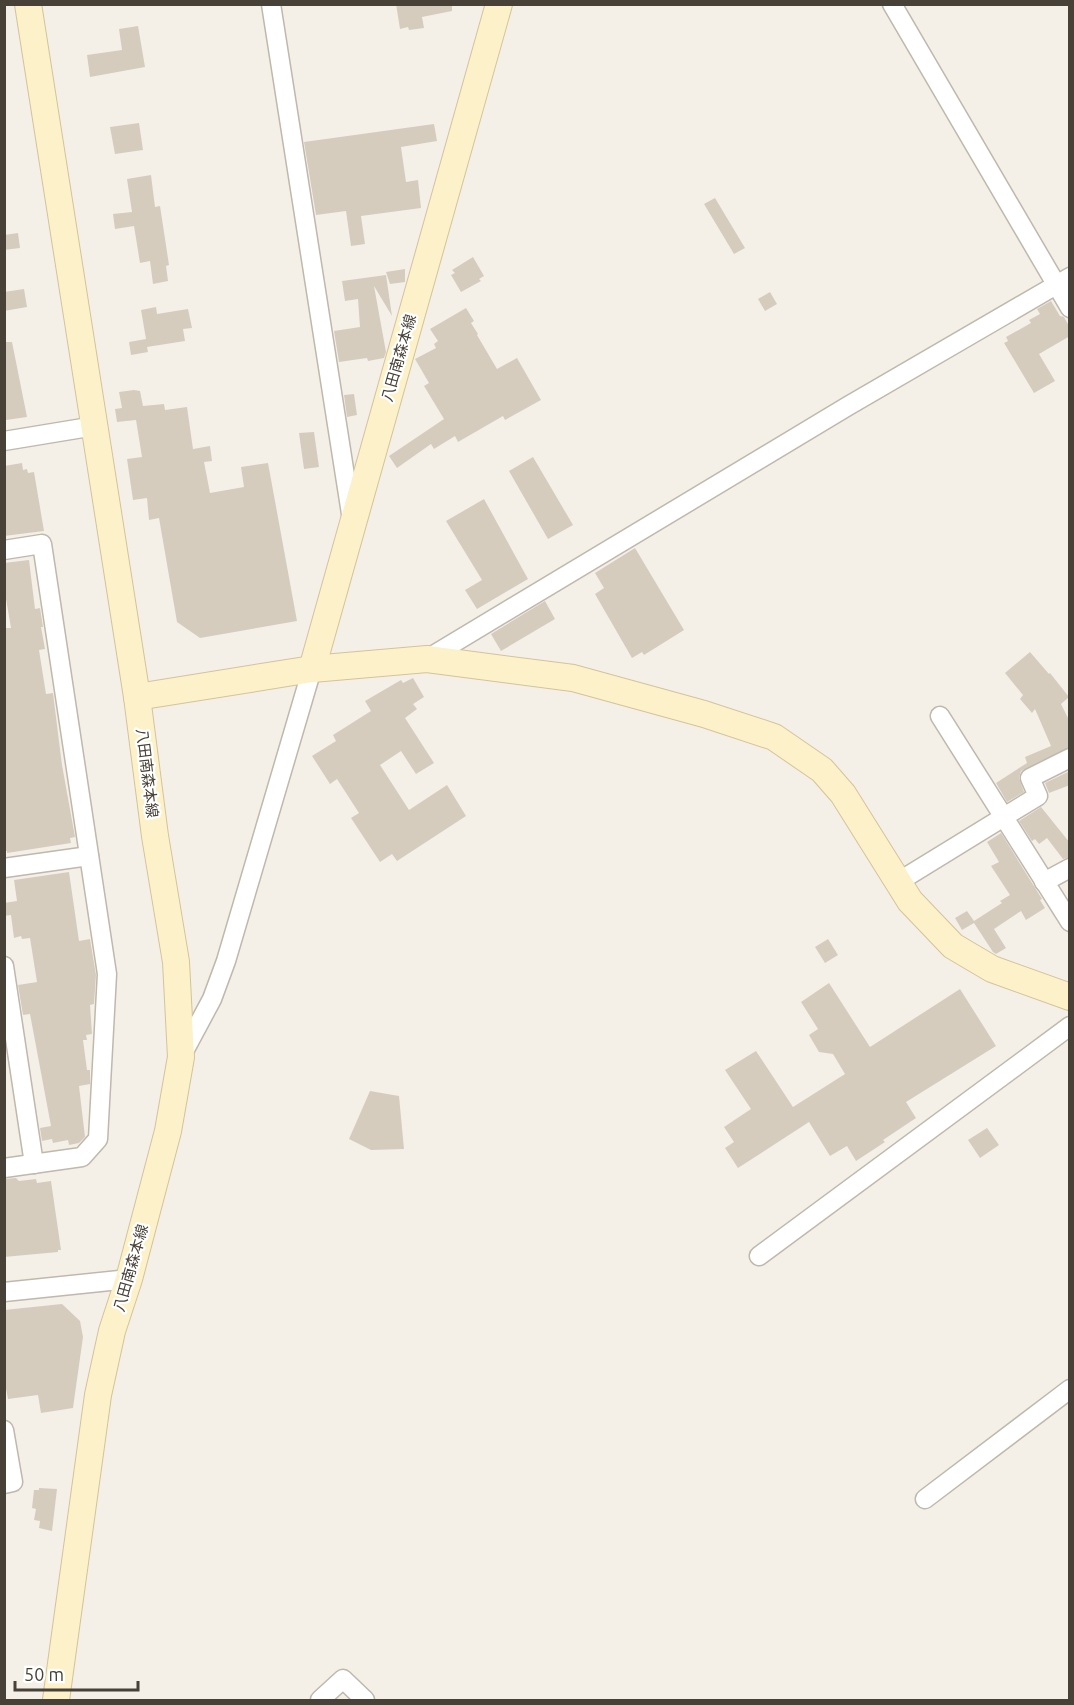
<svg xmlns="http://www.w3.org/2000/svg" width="1074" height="1705" viewBox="0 0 1074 1705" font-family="Ubuntu,'Noto Sans JP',sans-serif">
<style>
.building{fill:#d5ccbe}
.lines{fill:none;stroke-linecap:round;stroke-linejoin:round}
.street-casing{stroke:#bfb8ab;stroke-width:21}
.secondary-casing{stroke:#d2c499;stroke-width:28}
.street{stroke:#fff;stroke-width:18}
.secondary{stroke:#fdf1c9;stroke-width:26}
.labels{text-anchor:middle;stroke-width:4.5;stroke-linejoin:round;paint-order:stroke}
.street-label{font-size:15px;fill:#474137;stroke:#fff}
</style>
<rect width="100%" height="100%" fill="#f4f0e8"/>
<g class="building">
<path d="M 396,4 L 452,4 L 452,11 L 422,17 L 424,28 L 409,30 L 408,27 L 400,29 Z"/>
<path d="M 138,26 L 145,67 L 90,77 L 87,55 L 122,50 L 119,29 Z"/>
<path d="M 139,123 L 143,150 L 115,154 L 110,127 Z"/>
<path d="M 434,124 L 437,141 L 401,147 L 406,182 L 418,180 L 421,208 L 361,216 L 365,244 L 351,246 L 346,211 L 316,215 L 304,142 Z"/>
<path d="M 151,175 L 155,207 L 160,206 L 169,265 L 166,266 L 168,281 L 153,284 L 150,261 L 140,263 L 134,226 L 115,229 L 113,214 L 132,212 L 127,179 Z"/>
<path d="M 715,198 L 745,248 L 734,254 L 704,204 Z"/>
<path d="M 18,233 L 20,248 L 4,250 L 4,235 Z"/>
<path d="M 473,257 L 484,276 L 479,279 L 481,281 L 461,292 L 451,275 L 455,273 L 452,270 Z"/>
<path d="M 405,269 L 405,282 L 390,284 L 386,272 Z"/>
<path d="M 386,275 L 392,316 L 374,286 L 386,352 L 384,358 L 368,361 L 367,358 L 339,362 L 334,331 L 360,327 L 358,299 L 345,301 L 342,281 Z"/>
<path d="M 24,289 L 27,307 L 4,311 L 4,292 Z"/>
<path d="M 770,292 L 777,304 L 765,311 L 758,299 Z"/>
<path d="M 1051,301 L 1060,316 L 1064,317 L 1070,328 L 1070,336 L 1039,354 L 1055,381 L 1034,393 L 1004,343 L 1008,341 L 1006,337 L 1031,323 L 1029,320 L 1040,314 L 1037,309 Z"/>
<path d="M 156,307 L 157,314 L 188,309 L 192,328 L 183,329 L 185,341 L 147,347 L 148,352 L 131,355 L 129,342 L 146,339 L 141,310 Z"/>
<path d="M 466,308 L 474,321 L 471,323 L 478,334 L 477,335 L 497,369 L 517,358 L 541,400 L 505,420 L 503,416 L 458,442 L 455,436 L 434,449 L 431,444 L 397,468 L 389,456 L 444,419 L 424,386 L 429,383 L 415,359 L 436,348 L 434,344 L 438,341 L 430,329 Z"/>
<path d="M 4,342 L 12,342 L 27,417 L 6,420 L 4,409 Z"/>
<path d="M 134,390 L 140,391 L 143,406 L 164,404 L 165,410 L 187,407 L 193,449 L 210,446 L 212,461 L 204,462 L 210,493 L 244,487 L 241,467 L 268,463 L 297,621 L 200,638 L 177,622 L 159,518 L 149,520 L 147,498 L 133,500 L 127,459 L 142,457 L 136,420 L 117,422 L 115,409 L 122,408 L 119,392 Z"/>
<path d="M 354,394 L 357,415 L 347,417 L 344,395 Z"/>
<path d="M 314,432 L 319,467 L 304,469 L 299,433 Z"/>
<path d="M 533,457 L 573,525 L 548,539 L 509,471 Z"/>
<path d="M 22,463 L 23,470 L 27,469 L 28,473 L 34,472 L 44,531 L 4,536 L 4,466 Z"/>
<path d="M 484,499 L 528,579 L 477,609 L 465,590 L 482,580 L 446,521 Z"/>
<path d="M 635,548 L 684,630 L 644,655 L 642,652 L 632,658 L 595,594 L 604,588 L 595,573 Z"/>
<path d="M 29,560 L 35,609 L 40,608 L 43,627 L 41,627 L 45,649 L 39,650 L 46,694 L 53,693 L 62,765 L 75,837 L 70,838 L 71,843 L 7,853 L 7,851 L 4,851 L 4,628 L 11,628 L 4,587 L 4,563 Z"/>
<path d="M 545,601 L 555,619 L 501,651 L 491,634 Z"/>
<path d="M 1030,652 L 1049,674 L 1050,673 L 1069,697 L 1061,704 L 1070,722 L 1070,747 L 1021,771 L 1019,778 L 1024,792 L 1007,802 L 996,783 L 1027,763 L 1025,757 L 1051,746 L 1035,709 L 1032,713 L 1020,699 L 1023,695 L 1005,673 Z"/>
<path d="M 413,678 L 424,697 L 413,704 L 417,709 L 405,718 L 434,763 L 416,774 L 401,751 L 380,765 L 409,810 L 447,785 L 466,816 L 397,861 L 392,854 L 380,862 L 351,818 L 359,813 L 337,779 L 330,784 L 312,756 L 336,741 L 333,735 L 371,711 L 365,701 L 401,680 L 403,683 Z"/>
<path d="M 1070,771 L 1070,785 L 1049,793 L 1045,783 Z"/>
<path d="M 1041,807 L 1070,843 L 1070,857 L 1063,859 L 1047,838 L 1039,844 L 1035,839 L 1032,841 L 1019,821 Z"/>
<path d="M 1001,833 L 1042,899 L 1040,900 L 1045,908 L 1026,920 L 1021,911 L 994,929 L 1006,948 L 996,954 L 993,952 L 974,923 L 962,930 L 955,918 L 967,911 L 974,921 L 1002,903 L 1000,901 L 1010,895 L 991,866 L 999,862 L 987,842 Z"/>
<path d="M 69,872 L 79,941 L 90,939 L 96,975 L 94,1004 L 90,1005 L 92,1034 L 86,1035 L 87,1040 L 83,1040 L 87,1070 L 90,1070 L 90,1084 L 79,1086 L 85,1137 L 79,1143 L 69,1145 L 68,1140 L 53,1143 L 52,1139 L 42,1141 L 40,1128 L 51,1126 L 30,1014 L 23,1015 L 18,985 L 37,982 L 30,938 L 22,939 L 21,936 L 14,938 L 11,915 L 4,916 L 4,903 L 17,901 L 14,880 Z"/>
<path d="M 828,939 L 838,955 L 825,963 L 815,947 Z"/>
<path d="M 829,983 L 870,1047 L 960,989 L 996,1046 L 906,1102 L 916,1118 L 883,1140 L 885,1142 L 856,1161 L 847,1146 L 830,1156 L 809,1122 L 738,1168 L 725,1148 L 734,1142 L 724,1127 L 751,1109 L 725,1070 L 756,1051 L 793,1107 L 845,1074 L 833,1054 L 819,1052 L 809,1035 L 818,1029 L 801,1002 Z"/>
<path d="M 370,1091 L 399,1096 L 404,1149 L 371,1150 L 349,1139 Z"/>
<path d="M 987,1128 L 999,1145 L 980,1158 L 968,1140 Z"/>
<path d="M 16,1178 L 19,1181 L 36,1179 L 37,1183 L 51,1181 L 61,1250 L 58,1250 L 58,1252 L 4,1257 L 4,1179 Z"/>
<path d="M 62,1304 L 80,1321 L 83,1337 L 73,1408 L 41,1413 L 38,1395 L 8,1399 L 4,1378 L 4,1310 Z"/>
<path d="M 39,1488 L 57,1489 L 52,1531 L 39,1528 L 40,1521 L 34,1520 L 36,1509 L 32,1508 L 34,1490 L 39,1490 Z"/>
</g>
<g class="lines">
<g class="street-casing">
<g id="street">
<path d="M 271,4 L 352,520"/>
<path d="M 892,4 L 1070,308"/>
<path d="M 4,441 L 95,426"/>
<path d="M 4,550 L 42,544 L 107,974 L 98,1139 L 82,1157 L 4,1168"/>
<path d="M 427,659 L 848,406 L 1070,277"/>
<path d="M 940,716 L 1070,922"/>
<path d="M 4,868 L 89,856"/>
<path d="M 898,882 L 1038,796 L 1030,778 L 1070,758"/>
<path d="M 1044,882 L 1070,868"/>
<path d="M 4,966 L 34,1164"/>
<path d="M 182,1055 L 212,999 L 226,961 L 312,669"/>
<path d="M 759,1256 L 1070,1026"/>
<path d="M 4,1292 L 129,1279"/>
<path d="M 4,1430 L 13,1482 L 4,1484"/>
<path d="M 925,1499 L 1070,1389"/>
<path d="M 320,1700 L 343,1679 L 365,1700"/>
</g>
</g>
<g class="secondary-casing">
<g id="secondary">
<path d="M 28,4 L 137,697 L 155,836 L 176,962 L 181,1057 L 168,1131 L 129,1279 L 112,1331 L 98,1395 L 56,1700"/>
<path d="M 312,669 L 499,4"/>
<path d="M 137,697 L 312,669 L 427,659 L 573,678 L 704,714 L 774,737 L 822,770 L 843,794 L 910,901 L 953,946 L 992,969 L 1070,997"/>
</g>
</g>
<use href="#street" class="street"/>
<use href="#secondary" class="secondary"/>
</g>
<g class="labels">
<g class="street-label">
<text transform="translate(399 358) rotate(-74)" y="5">八田南森本線</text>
<text transform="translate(147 773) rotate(83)" y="5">八田南森本線</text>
<text transform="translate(131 1268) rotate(-74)" y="5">八田南森本線</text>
</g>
</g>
<rect width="1074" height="1705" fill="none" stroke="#474137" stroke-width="12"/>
<path d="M15 1681v9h123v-9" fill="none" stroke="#474137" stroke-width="3"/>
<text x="24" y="1681" font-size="18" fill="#474137" stroke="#ffffff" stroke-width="4.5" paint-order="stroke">50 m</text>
</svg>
